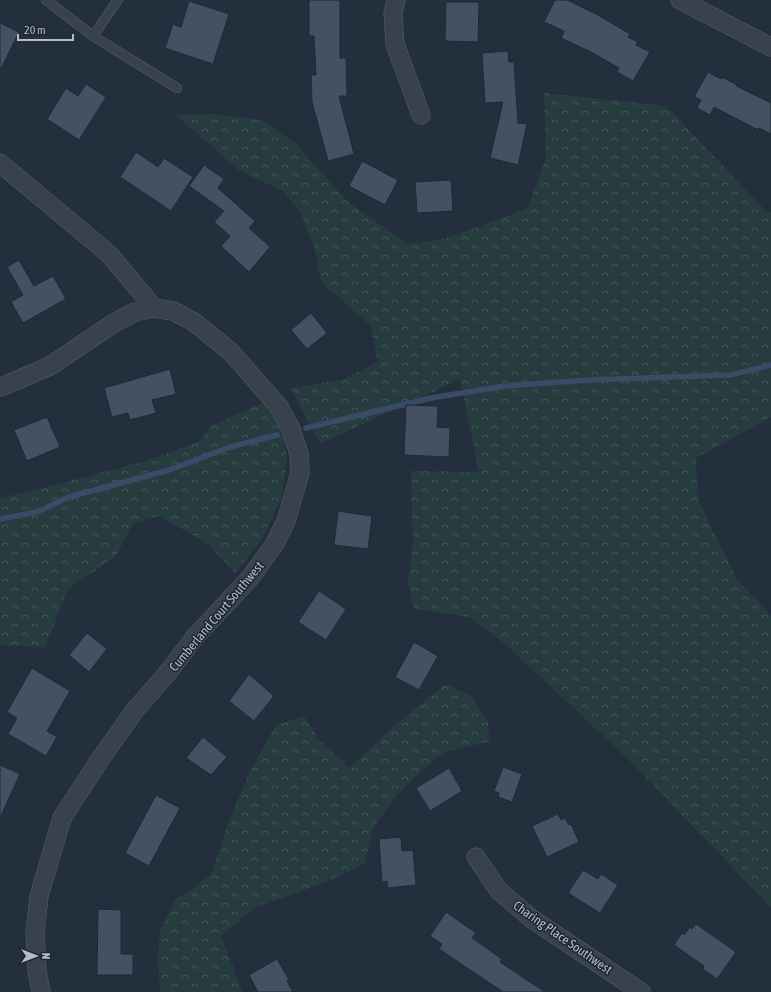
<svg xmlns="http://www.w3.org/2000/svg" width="771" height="992" viewBox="0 0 771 992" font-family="'Asap Condensed',sans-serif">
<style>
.forest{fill:url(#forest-crowns)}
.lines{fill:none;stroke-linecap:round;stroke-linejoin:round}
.stream{stroke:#394c67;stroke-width:5.5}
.building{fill:#455162;stroke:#1f2835}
.lane-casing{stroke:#565f6c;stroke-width:10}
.street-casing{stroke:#565f6c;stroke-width:19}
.lane{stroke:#38414e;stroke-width:9}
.street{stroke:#38414e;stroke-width:18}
.labels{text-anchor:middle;stroke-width:3;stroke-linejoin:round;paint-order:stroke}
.street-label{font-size:13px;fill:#b4bcc9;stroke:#1d2633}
</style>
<defs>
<pattern id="forest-crowns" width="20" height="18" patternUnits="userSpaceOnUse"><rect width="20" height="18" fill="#263c3f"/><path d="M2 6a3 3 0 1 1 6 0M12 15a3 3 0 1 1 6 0" fill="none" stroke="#435659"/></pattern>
</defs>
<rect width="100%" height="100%" fill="#242f3e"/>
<g class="forest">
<path d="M 544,93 L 666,106 L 764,209 L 771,212 L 771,417 L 696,458 L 698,500 L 737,579 L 771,616 L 771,907 L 730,865 L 628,759 L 503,642 L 470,617 L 414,609 L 408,582 L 413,542 L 411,471 L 479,472 L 460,379 L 320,444 L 291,388 L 341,380 L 378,362 L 371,326 L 321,282 L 315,250 L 301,214 L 283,191 L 238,170 L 176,115 L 214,114 L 261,120 L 295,143 L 348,202 L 408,244 L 448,238 L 527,209 L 546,158 Z"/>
<path d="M 264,402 L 277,418 L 285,443 L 287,463 L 281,499 L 260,543 L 235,573 L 208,544 L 159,516 L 133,523 L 116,556 L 68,589 L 45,647 L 0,645 L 0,498 L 39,489 L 146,461 L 200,441 L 211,426 Z"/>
<path d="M 446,684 L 471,696 L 488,722 L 490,741 L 443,753 L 421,771 L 393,800 L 373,828 L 365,863 L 336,878 L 288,896 L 257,906 L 221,936 L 242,992 L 160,992 L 158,958 L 160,931 L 176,898 L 187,893 L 211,874 L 227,826 L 247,778 L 276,725 L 304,716 L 318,738 L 349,768 L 400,721 Z"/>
</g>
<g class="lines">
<g class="stream">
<path d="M 306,428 L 431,398 L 505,386 L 589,380 L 730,375 L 771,365"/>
<path d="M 0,519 L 37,512 L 69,497 L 169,470 L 230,447 L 277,435"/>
</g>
</g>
<g class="building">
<path d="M 309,0 L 340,0 L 340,58 L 346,58 L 347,96 L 339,96 L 354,154 L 328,161 L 312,102 L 311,75 L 316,75 L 314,36 L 309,36 Z"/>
<path d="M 555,0 L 567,0 L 596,14 L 630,34 L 628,37 L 638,42 L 636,45 L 650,52 L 633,81 L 617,72 L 619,68 L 591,52 L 561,38 L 564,31 L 544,22 Z"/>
<path d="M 189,1 L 229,14 L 213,64 L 165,48 L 173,24 L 181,27 Z"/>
<path d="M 446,2 L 479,2 L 478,42 L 445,41 Z"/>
<path d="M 0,23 L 19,32 L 0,71 Z"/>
<path d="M 508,51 L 509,62 L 514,62 L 518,123 L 527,124 L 518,165 L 490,158 L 503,102 L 485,103 L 482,53 Z"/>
<path d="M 708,72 L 721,79 L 722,77 L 737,85 L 736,86 L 771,103 L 771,134 L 759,128 L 758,130 L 714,107 L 710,115 L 697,108 L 701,100 L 694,97 Z"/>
<path d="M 86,84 L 106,97 L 79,140 L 47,119 L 66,88 L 78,96 Z"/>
<path d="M 136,152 L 158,167 L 164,158 L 193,177 L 171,211 L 120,177 Z"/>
<path d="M 362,161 L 398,180 L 385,205 L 349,186 Z"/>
<path d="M 204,165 L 224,179 L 218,188 L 255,221 L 249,228 L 270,247 L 249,272 L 221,246 L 230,236 L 214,222 L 224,211 L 189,186 Z"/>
<path d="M 451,180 L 453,211 L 417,213 L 415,182 Z"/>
<path d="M 19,260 L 34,286 L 53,276 L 66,299 L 23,323 L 11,302 L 23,295 L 7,267 Z"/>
<path d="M 311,313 L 327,333 L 307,349 L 291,330 Z"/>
<path d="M 170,369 L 176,394 L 152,400 L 156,413 L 130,420 L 128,413 L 112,417 L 104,388 Z"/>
<path d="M 406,405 L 438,406 L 437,427 L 450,428 L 449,457 L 404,455 Z"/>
<path d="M 47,417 L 60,447 L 27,461 L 14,430 Z"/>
<path d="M 338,511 L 372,516 L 368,549 L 334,545 Z"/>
<path d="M 319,591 L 346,609 L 326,640 L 298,622 Z"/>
<path d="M 87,633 L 107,649 L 89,672 L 69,655 Z"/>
<path d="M 414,642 L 438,656 L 419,690 L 395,677 Z"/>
<path d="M 32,668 L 70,691 L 47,731 L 57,737 L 46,756 L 8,734 L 17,718 L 7,712 Z"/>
<path d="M 249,674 L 274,696 L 254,721 L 229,701 Z"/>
<path d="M 203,737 L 227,757 L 211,775 L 186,758 Z"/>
<path d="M 0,765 L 20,774 L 0,818 Z"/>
<path d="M 503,767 L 522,774 L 512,802 L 498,797 L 499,793 L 494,791 Z"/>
<path d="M 449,768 L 462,791 L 430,811 L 416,788 Z"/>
<path d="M 156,795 L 180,808 L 149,866 L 125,853 Z"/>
<path d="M 558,814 L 561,820 L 565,818 L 569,825 L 571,824 L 579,842 L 547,857 L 532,826 Z"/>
<path d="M 401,837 L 402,851 L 413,850 L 416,885 L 388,888 L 387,881 L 382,882 L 379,839 Z"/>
<path d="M 583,870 L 598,879 L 601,874 L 618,885 L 600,913 L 568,893 Z"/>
<path d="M 98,909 L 121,910 L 121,954 L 133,954 L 133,975 L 97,975 Z"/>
<path d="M 446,912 L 476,933 L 472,938 L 502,959 L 500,962 L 545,992 L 503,992 L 439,949 L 442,944 L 430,936 Z"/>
<path d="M 696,924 L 736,952 L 717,979 L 703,969 L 704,966 L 674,945 L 682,933 L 684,935 L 690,927 L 692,929 Z"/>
<path d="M 277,959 L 289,980 L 287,981 L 293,992 L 258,992 L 249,975 Z"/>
</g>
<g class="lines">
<g class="lane-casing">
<g id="lane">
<path d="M 46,0 L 93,36 L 177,88"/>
<path d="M 93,36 L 118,0"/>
</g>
</g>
<g class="street-casing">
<g id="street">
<path d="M 396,0 L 393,13 L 395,44 L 421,115"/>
<path d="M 680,0 L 771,47"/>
<path d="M 0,163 L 109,254 L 154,308"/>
<path d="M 0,387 L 6,385 L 50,366 L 114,323 L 135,312 L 154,308 L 173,311 L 194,322 L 231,352 L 279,407 L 291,429 L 299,454 L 300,473 L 286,521 L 274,545 L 250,578 L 194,638 L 166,675 L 135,710 L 99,761 L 62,818 L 39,896 L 35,933 L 37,971 L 41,992"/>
<path d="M 476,857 L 499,891 L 532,919 L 641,992"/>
</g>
</g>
<use href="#lane" class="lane"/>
<use href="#street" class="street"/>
</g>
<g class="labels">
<g class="street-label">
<text transform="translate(216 616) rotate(-50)" y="5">Cumberland Court Southwest</text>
<text transform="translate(563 937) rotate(35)" y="5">Charing Place Southwest</text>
</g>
</g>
<g transform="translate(36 956) rotate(90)" stroke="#1d2633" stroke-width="3" paint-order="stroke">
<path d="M0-3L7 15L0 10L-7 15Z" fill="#b4bcc9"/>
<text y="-6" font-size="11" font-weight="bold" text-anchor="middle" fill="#b4bcc9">N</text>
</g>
<path d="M18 34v6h55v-6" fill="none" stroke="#b4bcc9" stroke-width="2"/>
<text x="24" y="34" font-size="12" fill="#b4bcc9" stroke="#1d2633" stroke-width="3" paint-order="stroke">20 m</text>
</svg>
